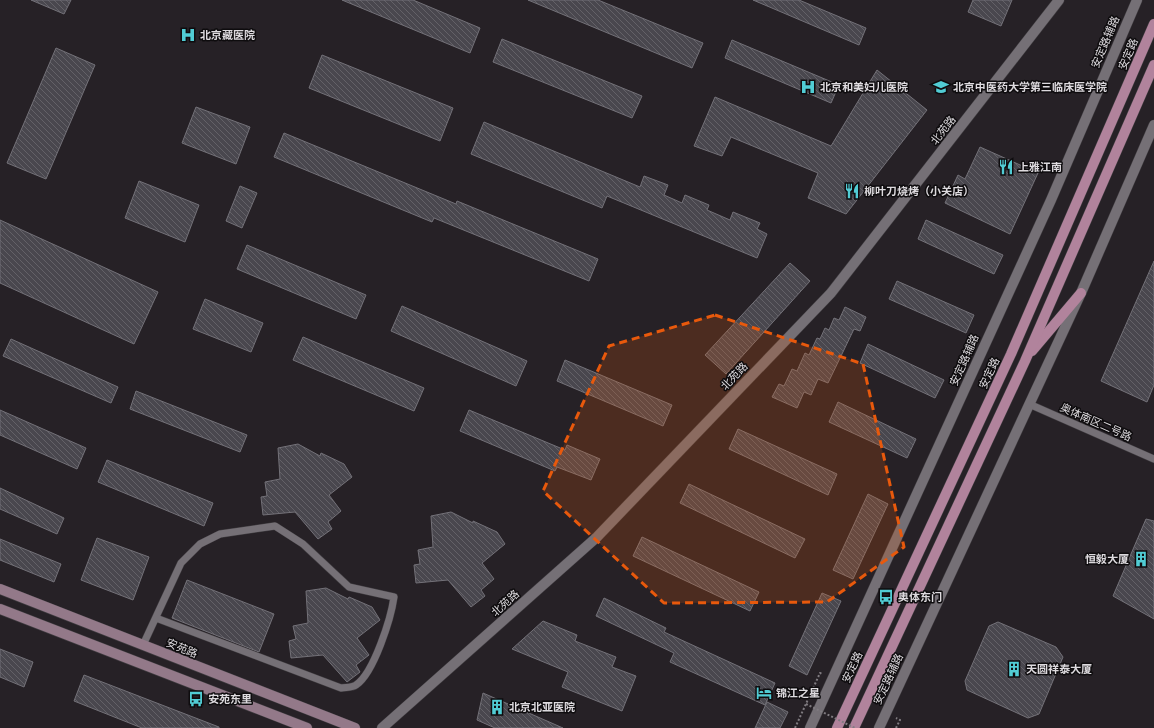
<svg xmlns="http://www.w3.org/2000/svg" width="1154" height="728" viewBox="0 0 1154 728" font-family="'Source Sans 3','Noto Sans SC',sans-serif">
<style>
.building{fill:url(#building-back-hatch);stroke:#737178}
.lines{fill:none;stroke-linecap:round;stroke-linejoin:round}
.service-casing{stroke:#403d41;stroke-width:8}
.tertiary-casing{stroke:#403d41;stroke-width:11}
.secondary-casing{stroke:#403d41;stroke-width:11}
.primary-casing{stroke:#403d41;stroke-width:11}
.path{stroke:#807c81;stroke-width:2;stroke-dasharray:2 2;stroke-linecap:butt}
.service{stroke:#757076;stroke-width:7}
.tertiary{stroke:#757076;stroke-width:10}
.secondary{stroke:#937989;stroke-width:10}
.primary{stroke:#b1839c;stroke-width:10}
.path-bridge{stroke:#807c81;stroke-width:2;stroke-dasharray:2 2;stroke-linecap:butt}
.marked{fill:#e8590c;fill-opacity:0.2;stroke:#e8590c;stroke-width:3;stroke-dasharray:8 5;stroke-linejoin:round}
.labels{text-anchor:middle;stroke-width:3;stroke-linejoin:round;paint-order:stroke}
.poi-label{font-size:11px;font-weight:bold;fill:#dddade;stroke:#0e0c0e;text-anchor:start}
.street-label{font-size:11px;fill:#dddade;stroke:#0e0c0e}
</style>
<defs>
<pattern id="building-back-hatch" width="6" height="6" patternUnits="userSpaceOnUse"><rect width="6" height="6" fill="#49474e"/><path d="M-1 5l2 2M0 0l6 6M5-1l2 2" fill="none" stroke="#636167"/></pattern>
</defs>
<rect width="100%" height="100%" fill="#262126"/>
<g class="building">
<path d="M 31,0 L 71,0 L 64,14 Z"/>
<path d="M 342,0 L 413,0 L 480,28 L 470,53 Z"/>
<path d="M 528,0 L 598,0 L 703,43 L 692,68 Z"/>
<path d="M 753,0 L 799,0 L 866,28 L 859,45 Z"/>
<path d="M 973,0 L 1012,0 L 1001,26 L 968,12 Z"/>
<path d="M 502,39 L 642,96 L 632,118 L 493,62 Z"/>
<path d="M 732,40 L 839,85 L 831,103 L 725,58 Z"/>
<path d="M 56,48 L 95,65 L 46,179 L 7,163 Z"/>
<path d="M 322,55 L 453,108 L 440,141 L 309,88 Z"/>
<path d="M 877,70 L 927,110 L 846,214 L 808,198 L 818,173 L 731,137 L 722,156 L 694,146 L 715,97 L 831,146 Z"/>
<path d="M 196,107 L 250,127 L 236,164 L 182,143 Z"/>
<path d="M 484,122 L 640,187 L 644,176 L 668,185 L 664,195 L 682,203 L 685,195 L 709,205 L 707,210 L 730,220 L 733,212 L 760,223 L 757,229 L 767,234 L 757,258 L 607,196 L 602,208 L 471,154 Z"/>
<path d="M 284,133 L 456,204 L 457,201 L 598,259 L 589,281 L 434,218 L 432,222 L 274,157 Z"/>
<path d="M 980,147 L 1038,173 L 1010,234 L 945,203 L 958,175 L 965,179 Z"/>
<path d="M 139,181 L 199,205 L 185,242 L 125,218 Z"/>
<path d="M 240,186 L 257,193 L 242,228 L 226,221 Z"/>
<path d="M 0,220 L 158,292 L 134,344 L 0,283 Z"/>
<path d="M 926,220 L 1003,255 L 994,274 L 918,239 Z"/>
<path d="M 247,245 L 366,295 L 356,319 L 237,269 Z"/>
<path d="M 1154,261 L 1154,385 L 1147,402 L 1101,381 Z"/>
<path d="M 790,263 L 810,281 L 726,374 L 705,355 Z"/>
<path d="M 897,281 L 974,315 L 966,333 L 889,299 Z"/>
<path d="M 205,299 L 263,323 L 251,352 L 193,329 Z"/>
<path d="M 402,306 L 527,361 L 516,386 L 391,331 Z"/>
<path d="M 845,307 L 866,317 L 860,331 L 854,329 L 828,383 L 818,379 L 811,395 L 804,392 L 797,408 L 772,397 L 779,384 L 784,386 L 792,369 L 797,371 L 805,353 L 809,355 L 817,338 L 820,339 L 825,328 L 829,330 L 834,318 L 839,320 Z"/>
<path d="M 303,337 L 424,388 L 414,411 L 293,360 Z"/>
<path d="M 11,339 L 118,387 L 111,403 L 3,356 Z"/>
<path d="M 868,344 L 944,380 L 935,398 L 860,363 Z"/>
<path d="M 565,360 L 672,405 L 663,426 L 557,381 Z"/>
<path d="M 136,391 L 247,435 L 240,452 L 130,409 Z"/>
<path d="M 838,402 L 916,439 L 907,458 L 829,422 Z"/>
<path d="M 0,410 L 86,448 L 77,469 L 0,435 Z"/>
<path d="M 469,410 L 565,450 L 567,445 L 600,459 L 591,480 L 557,467 L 555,471 L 460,431 Z"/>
<path d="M 738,429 L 837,474 L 828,495 L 729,449 Z"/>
<path d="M 298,444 L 320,456 L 321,453 L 344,464 L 352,477 L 329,495 L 341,511 L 328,522 L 332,529 L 318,539 L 295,512 L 263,515 L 261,497 L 267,496 L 265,482 L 280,479 L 278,448 Z"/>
<path d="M 107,460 L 213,503 L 204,526 L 98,482 Z"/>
<path d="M 689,484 L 805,539 L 795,558 L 680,503 Z"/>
<path d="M 0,488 L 64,518 L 57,534 L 0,509 Z"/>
<path d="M 868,494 L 888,504 L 853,579 L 833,570 Z"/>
<path d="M 451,512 L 473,523 L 473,521 L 497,532 L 505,544 L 482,563 L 494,579 L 481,590 L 485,596 L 471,607 L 448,580 L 416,583 L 414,565 L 420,564 L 418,550 L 433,547 L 431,516 Z"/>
<path d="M 1146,519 L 1154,521 L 1154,619 L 1113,596 Z"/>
<path d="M 642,537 L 759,592 L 750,611 L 633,556 Z"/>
<path d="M 97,538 L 149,557 L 133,600 L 81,580 Z"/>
<path d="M 0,539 L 61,564 L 54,582 L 0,560 Z"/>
<path d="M 187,580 L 274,614 L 259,652 L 172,618 Z"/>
<path d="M 326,588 L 348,599 L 349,597 L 372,607 L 380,620 L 357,638 L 369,655 L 356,665 L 360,672 L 347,682 L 323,655 L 291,658 L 289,641 L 296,639 L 293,626 L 308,623 L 306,591 Z"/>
<path d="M 822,593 L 841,601 L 807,675 L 789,666 Z"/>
<path d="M 604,598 L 666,628 L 664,632 L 775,683 L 765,705 L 670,662 L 674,653 L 596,616 Z"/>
<path d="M 543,621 L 577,635 L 575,641 L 616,657 L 612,667 L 636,676 L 622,711 L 562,687 L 568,672 L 512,649 Z"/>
<path d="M 998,622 L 1056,647 L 1063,657 L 1039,714 L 1028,718 L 967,690 L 965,681 L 989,626 Z"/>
<path d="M 0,649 L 33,662 L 24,687 L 0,677 Z"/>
<path d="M 84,675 L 219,727 L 219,728 L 142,728 L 74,701 Z"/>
<path d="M 483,693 L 563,728 L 495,728 L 477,720 Z"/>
<path d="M 767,702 L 788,712 L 780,728 L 755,728 Z"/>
</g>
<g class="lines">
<g class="service-casing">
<g id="service">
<path d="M 1029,404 L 1154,459"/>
<path d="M 143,645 L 181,563 L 200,544 L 220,534 L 275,526 L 303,544 L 349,587 L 394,597 C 391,618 374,673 356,685 C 352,688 346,687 341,688 L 156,618"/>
</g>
</g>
<g class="tertiary-casing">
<g id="tertiary">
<path d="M 382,728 L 597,537 L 831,293 L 1059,0"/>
<path d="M 810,728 L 1051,200 L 1137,0"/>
<path d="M 879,728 L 1081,293 L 1154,125"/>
</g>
</g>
<g class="secondary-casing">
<g id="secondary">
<path d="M 0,589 L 355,728"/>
<path d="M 0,609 L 307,728"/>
</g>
</g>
<g class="primary-casing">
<g id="primary">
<path d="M 1032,351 L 1081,293"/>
<path d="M 837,728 L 1011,354 L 1154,24"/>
<path d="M 854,728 L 1025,361 L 1154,65"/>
</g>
</g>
<g class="path">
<path d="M 795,728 L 820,673 L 822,674"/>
<path d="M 896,728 L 900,720 L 896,718"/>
</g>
<use href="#service" class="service"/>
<use href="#tertiary" class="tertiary"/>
<use href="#secondary" class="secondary"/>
<use href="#primary" class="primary"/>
<path class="path-bridge" d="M 806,704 L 855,728"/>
</g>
<path class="marked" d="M 715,315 L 863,364 L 904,547 L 827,602 L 664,603 L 543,491 L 609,346 Z"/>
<defs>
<g id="hospital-bare" transform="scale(1.2)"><path d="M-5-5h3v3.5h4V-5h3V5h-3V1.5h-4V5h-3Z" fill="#51ccd4" stroke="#0e0c0e" stroke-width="2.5" paint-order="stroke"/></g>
<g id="university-bare" transform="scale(1.2)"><path d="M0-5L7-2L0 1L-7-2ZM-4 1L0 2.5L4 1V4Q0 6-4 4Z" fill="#51ccd4" stroke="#0e0c0e" stroke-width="2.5" paint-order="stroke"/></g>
<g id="restaurant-bare" transform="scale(1.2)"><path d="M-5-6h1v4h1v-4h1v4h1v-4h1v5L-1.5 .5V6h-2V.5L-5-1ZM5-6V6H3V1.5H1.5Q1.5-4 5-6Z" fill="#51ccd4" stroke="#0e0c0e" stroke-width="2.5" paint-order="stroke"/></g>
<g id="building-bare" transform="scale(1.2)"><path d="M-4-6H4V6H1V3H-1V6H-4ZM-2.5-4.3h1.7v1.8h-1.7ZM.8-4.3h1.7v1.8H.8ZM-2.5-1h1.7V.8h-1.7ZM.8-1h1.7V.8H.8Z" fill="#51ccd4" stroke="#0e0c0e" stroke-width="2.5" paint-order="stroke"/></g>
<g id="bus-bare" transform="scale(1.2)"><path d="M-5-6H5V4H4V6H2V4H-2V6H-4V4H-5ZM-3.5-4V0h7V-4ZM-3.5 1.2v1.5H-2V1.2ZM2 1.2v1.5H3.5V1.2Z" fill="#51ccd4" stroke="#0e0c0e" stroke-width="2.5" paint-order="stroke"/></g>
<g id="hotel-bare" transform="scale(1.2)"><path d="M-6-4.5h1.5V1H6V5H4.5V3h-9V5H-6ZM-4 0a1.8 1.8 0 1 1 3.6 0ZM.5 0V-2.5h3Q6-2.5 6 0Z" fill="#51ccd4" stroke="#0e0c0e" stroke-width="2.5" paint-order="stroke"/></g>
</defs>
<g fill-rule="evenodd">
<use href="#hospital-bare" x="188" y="35"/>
<use href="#hospital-bare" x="808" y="87"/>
<use href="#university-bare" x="941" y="87"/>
<use href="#restaurant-bare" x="1006" y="167"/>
<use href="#restaurant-bare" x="852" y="191"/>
<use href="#building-bare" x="1141" y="559"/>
<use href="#bus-bare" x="886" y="597"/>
<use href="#building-bare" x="1014" y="669"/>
<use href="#hotel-bare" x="764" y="693"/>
<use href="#bus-bare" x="196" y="699"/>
<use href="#building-bare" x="497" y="707"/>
</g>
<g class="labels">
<g class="poi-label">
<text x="200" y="39">北京藏医院</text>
<text x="820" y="91">北京和美妇儿医院</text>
<text x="953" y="91">北京中医药大学第三临床医学院</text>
<text x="1018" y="171">上雅江南</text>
<text x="864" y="195">柳叶刀烧烤（小关店）</text>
<text x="1129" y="563" text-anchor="end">恒毅大厦</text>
<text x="898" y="601">奥体东门</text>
<text x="1026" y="673">天圆祥泰大厦</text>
<text x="776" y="697">锦江之星</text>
<text x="208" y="703">安苑东里</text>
<text x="509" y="711">北京北亚医院</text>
</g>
<g class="street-label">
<text transform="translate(1105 42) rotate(-67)" y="4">安定路辅路</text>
<text transform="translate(1128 54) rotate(-67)" y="4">安定路</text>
<text transform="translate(943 130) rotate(-52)" y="4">北苑路</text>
<text transform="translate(964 360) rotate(-66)" y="4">安定路辅路</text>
<text transform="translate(989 373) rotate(-65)" y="4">安定路</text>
<text transform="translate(734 376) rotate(-46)" y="4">北苑路</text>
<text transform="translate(1096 422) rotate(24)" y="4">奥体南区二号路</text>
<text transform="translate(505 603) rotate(-42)" y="4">北苑路</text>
<text transform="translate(182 648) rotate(22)" y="4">安苑路</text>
<text transform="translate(852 667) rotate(-65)" y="4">安定路</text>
<text transform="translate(888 679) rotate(-65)" y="4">安定路辅路</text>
</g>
</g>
</svg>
